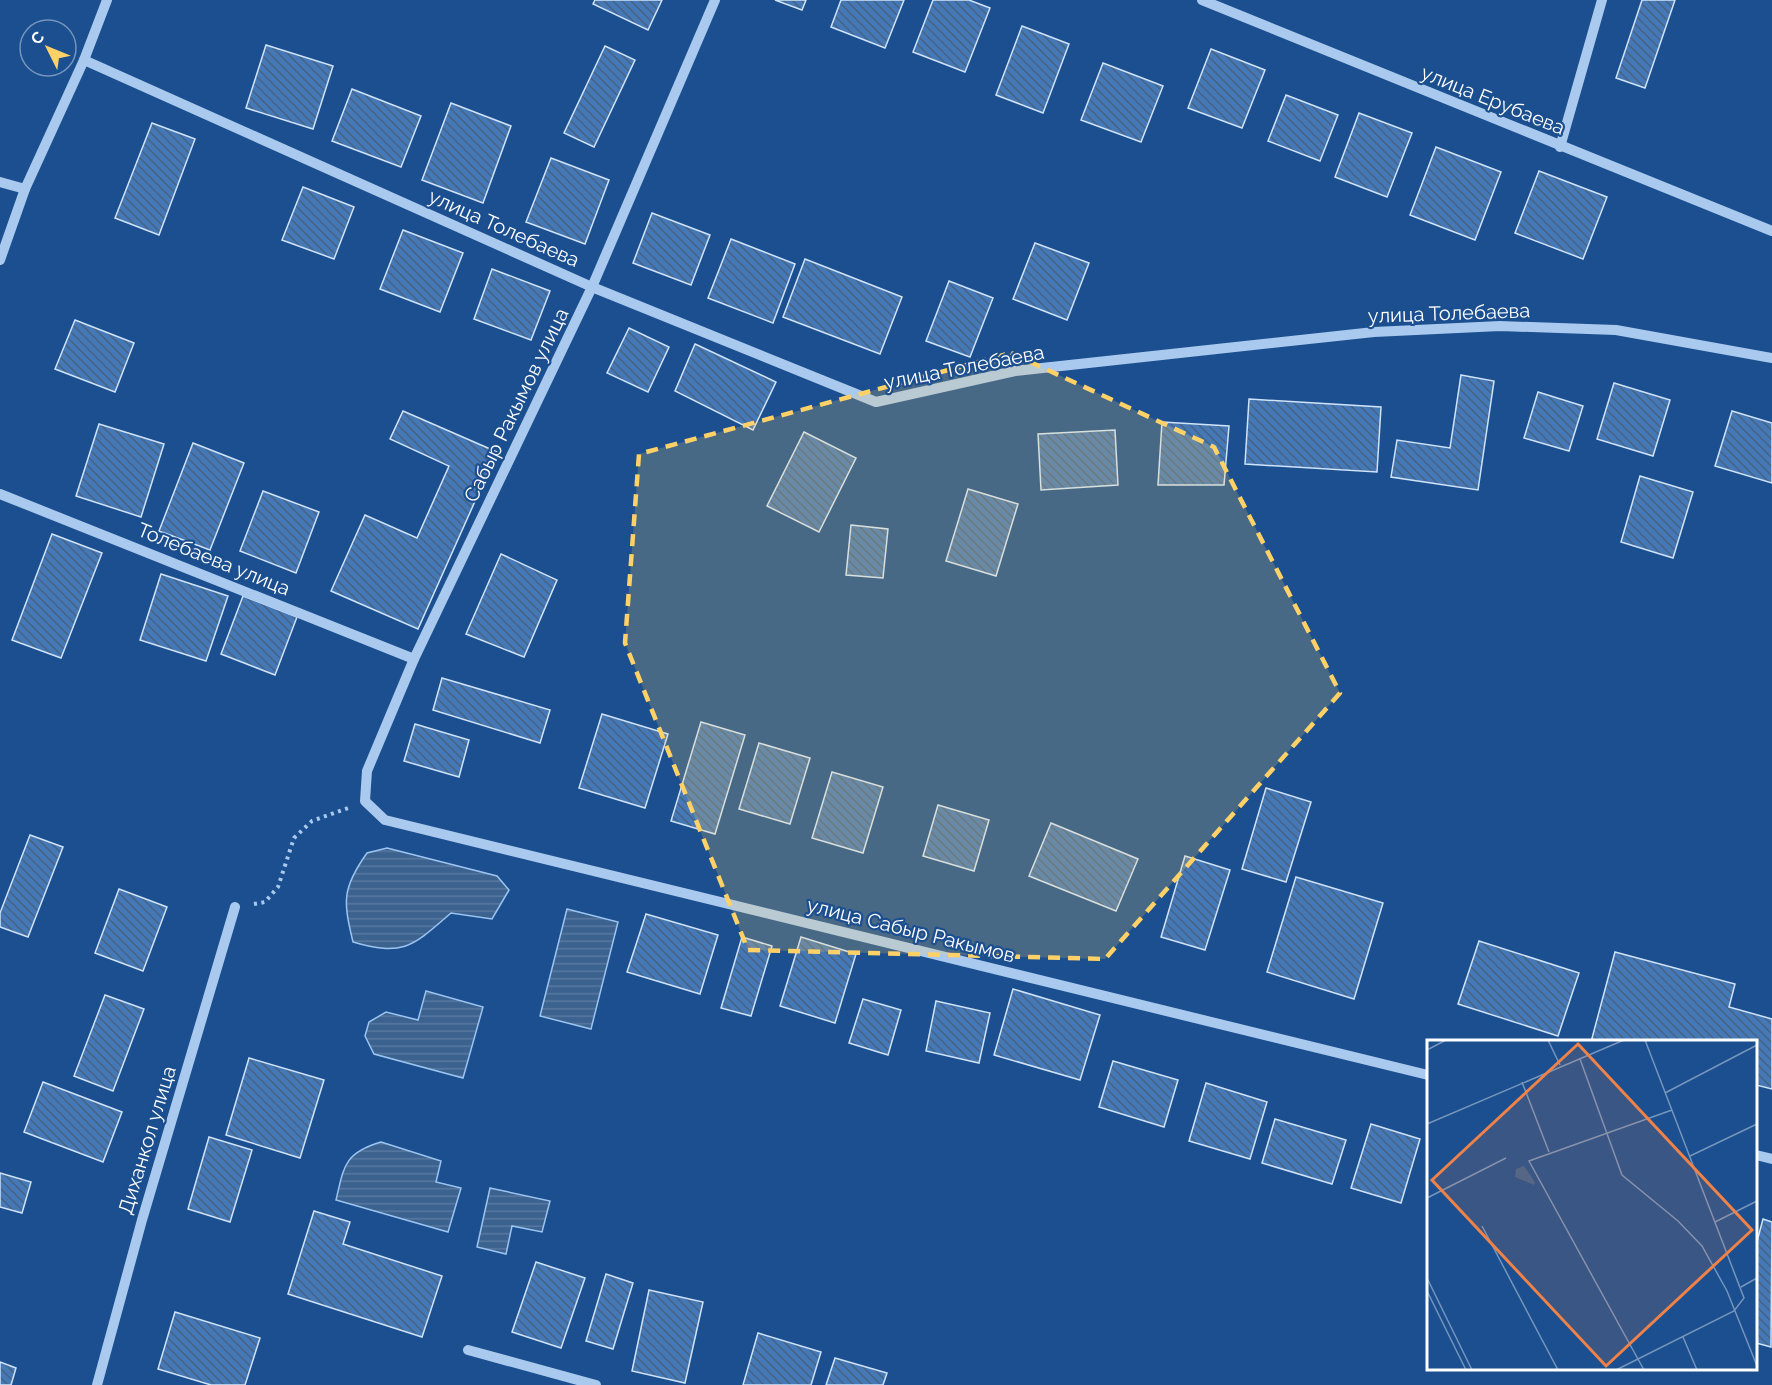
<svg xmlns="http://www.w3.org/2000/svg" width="1772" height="1385" viewBox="0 0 1772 1385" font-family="Raleway,sans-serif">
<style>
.water{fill:url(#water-rules);stroke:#9cc4f0;stroke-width:1.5}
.building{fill:url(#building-back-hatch);stroke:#cfe3fa;stroke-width:1.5}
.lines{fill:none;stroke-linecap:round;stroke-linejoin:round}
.path{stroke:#a9c9ee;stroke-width:4;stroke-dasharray:3 4.5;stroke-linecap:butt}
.minor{stroke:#a9c9ee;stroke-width:10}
.marked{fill:#ffd166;fill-opacity:0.2;stroke:#ffd166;stroke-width:4.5;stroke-dasharray:12 8;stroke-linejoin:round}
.labels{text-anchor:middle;stroke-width:4.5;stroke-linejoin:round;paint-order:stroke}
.street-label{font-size:20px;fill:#fff;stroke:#1b4f8f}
.inset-road{fill:none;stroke:#7695bc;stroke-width:1.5}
.view{fill:#ee8249;fill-opacity:0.15;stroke:#ee8249;stroke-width:3}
.inset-edge{fill:none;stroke:#fff;stroke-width:3}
</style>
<defs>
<pattern id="water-rules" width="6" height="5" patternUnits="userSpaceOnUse" patternTransform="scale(1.5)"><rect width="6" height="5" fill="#3c6290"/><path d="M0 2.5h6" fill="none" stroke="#597aa1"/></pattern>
<pattern id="building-back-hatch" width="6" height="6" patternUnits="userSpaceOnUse" patternTransform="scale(1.5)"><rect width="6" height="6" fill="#4478b7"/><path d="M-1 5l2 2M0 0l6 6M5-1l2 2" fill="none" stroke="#486282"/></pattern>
</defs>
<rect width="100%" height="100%" fill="#1b4f8f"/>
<g class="water">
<path d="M 387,848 L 497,876 L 509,890 L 492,919 L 451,913 C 413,946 404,957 353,942 C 343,901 342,888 367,853 Z"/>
<path d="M 567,909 L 618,922 L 591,1029 L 540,1016 Z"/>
<path d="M 426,991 L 483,1007 L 463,1078 L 374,1054 L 365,1036 L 369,1022 L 386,1012 L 418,1020 Z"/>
<path d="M 381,1142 L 441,1161 L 436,1182 L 461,1188 L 448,1232 L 336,1200 C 344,1166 344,1153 381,1142 Z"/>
<path d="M 490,1188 L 550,1201 L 542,1232 L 512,1226 L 506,1254 L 477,1247 Z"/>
</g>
<g class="building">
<path d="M 595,0 L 662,0 L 648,30 L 593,4 Z"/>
<path d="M 775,0 L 806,0 L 802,10 Z"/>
<path d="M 841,0 L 904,0 L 885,48 L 831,27 Z"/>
<path d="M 933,0 L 969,0 L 990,8 L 965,72 L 913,52 Z"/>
<path d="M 1642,0 L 1675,0 L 1645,88 L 1616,78 Z"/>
<path d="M 1022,26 L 1069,44 L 1043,113 L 996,95 Z"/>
<path d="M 266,45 L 333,66 L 313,129 L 246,108 Z"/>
<path d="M 605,46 L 635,60 L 594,147 L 564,133 Z"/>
<path d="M 1211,49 L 1265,70 L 1242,128 L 1188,108 Z"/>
<path d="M 1103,63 L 1163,86 L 1141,142 L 1081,120 Z"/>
<path d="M 352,89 L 421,116 L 401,167 L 332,141 Z"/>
<path d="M 1286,95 L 1338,115 L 1320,161 L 1268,141 Z"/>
<path d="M 451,103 L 511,126 L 483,203 L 422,180 Z"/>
<path d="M 1359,113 L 1412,133 L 1387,197 L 1335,177 Z"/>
<path d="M 152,123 L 195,139 L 159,235 L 115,218 Z"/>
<path d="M 1436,147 L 1501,172 L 1475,240 L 1410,215 Z"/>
<path d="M 551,158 L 609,180 L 585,244 L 526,222 Z"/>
<path d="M 1539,171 L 1607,197 L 1583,259 L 1515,233 Z"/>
<path d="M 303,187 L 354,207 L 334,259 L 282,240 Z"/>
<path d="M 652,213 L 710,235 L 691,285 L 633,263 Z"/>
<path d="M 403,230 L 463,253 L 440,312 L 380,289 Z"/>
<path d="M 731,239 L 795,264 L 773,323 L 708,298 Z"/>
<path d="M 1035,243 L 1089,263 L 1067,320 L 1013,299 Z"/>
<path d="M 805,259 L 902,297 L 880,354 L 783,317 Z"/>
<path d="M 492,269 L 550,291 L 531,340 L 474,319 Z"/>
<path d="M 949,281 L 993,298 L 970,357 L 926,341 Z"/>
<path d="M 75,320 L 134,343 L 115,392 L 55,369 Z"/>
<path d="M 629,328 L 669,347 L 648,392 L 607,373 Z"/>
<path d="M 695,344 L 776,382 L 753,430 L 675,391 Z"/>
<path d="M 1461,375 L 1494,381 L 1478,490 L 1391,477 L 1397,440 L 1450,448 Z"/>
<path d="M 1614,383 L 1670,400 L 1653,456 L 1597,439 Z"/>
<path d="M 1538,392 L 1583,406 L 1569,451 L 1524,438 Z"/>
<path d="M 1249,399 L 1381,407 L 1377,472 L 1245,464 Z"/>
<path d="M 403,411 L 497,452 L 418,629 L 331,591 L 365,515 L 417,538 L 449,466 L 390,439 Z"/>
<path d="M 1732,411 L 1772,423 L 1772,483 L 1715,466 Z"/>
<path d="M 1162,422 L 1229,426 L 1224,485 L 1158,485 Z"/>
<path d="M 99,424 L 164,444 L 141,517 L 76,496 Z"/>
<path d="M 1115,430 L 1118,485 L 1041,490 L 1038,434 Z"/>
<path d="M 804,432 L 856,458 L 819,532 L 767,506 Z"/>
<path d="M 193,443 L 244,463 L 210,550 L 159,531 Z"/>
<path d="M 1640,476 L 1693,492 L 1673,558 L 1621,542 Z"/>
<path d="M 968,489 L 1018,504 L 996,576 L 946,561 Z"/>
<path d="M 263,491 L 319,512 L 296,573 L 240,551 Z"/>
<path d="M 851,525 L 888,529 L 883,578 L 846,575 Z"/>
<path d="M 52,534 L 102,553 L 61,658 L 12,640 Z"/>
<path d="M 501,554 L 557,580 L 524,657 L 466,634 Z"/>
<path d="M 161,574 L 228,596 L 206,661 L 140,640 Z"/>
<path d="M 243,596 L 297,617 L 275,675 L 221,654 Z"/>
<path d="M 442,678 L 550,710 L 540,743 L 433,710 Z"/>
<path d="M 602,714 L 668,734 L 645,808 L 579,788 Z"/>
<path d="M 701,722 L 745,735 L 715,834 L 671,821 Z"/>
<path d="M 415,724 L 469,740 L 459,777 L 404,761 Z"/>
<path d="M 759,743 L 810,758 L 790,824 L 739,809 Z"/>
<path d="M 832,772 L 883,787 L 863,853 L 812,838 Z"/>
<path d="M 1266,788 L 1311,802 L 1286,882 L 1242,869 Z"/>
<path d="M 938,805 L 989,820 L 974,871 L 923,856 Z"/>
<path d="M 1051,823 L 1138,859 L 1116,911 L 1029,876 Z"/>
<path d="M 30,835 L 63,847 L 28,937 L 0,927 L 0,913 Z"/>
<path d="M 1185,856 L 1230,870 L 1205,950 L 1161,937 Z"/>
<path d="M 1296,877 L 1383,903 L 1354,999 L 1267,972 Z"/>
<path d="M 119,889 L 167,907 L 143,971 L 95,953 Z"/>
<path d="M 646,914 L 718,935 L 700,994 L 627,972 Z"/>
<path d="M 742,937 L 772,946 L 751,1016 L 721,1008 Z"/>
<path d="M 801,937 L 856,954 L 835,1023 L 780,1006 Z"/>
<path d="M 1479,941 L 1579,973 L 1558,1036 L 1458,1004 Z"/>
<path d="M 1615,952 L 1735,984 L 1729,1007 L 1772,1019 L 1772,1089 L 1756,1085 L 1756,1042 L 1591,1042 Z"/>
<path d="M 1013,989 L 1100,1015 L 1080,1080 L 994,1055 Z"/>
<path d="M 105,995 L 144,1009 L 113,1091 L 74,1076 Z"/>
<path d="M 863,999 L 901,1010 L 888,1055 L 849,1043 Z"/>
<path d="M 936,1001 L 990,1013 L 979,1063 L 926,1051 Z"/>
<path d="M 249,1058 L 324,1080 L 300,1158 L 226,1135 Z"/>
<path d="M 1113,1061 L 1178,1080 L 1164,1127 L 1099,1107 Z"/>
<path d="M 43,1082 L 122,1112 L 103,1162 L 24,1132 Z"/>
<path d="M 1206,1083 L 1267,1102 L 1250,1159 L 1189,1141 Z"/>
<path d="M 1275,1119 L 1346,1140 L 1332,1184 L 1262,1163 Z"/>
<path d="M 1371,1124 L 1420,1139 L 1401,1203 L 1351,1188 Z"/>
<path d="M 209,1137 L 252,1150 L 230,1222 L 188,1209 Z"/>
<path d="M 0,1173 L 31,1182 L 22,1213 L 0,1207 Z"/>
<path d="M 314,1211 L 350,1222 L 343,1244 L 442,1276 L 422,1337 L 288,1294 Z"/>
<path d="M 1763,1219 L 1772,1222 L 1771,1347 L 1756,1343 L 1756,1245 Z"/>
<path d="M 536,1262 L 585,1278 L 561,1348 L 512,1332 Z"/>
<path d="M 606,1274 L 633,1283 L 613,1349 L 586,1341 Z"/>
<path d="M 649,1290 L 703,1302 L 685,1383 L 632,1371 Z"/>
<path d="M 175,1312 L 260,1338 L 245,1385 L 211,1385 L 158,1369 Z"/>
<path d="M 758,1333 L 821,1352 L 811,1385 L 743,1385 Z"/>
<path d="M 835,1358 L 887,1373 L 883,1385 L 826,1385 Z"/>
<path d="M 0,1362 L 16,1368 L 11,1385 L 0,1385 Z"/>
</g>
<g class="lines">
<path class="path" d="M 254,904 L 265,902 L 278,887 L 294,838 L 312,821 L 348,808"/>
<g class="minor">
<path d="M 715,0 L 592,287 L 414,659 L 367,771 L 365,801 L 385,820 L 1428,1075"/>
<path d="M 1202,0 L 1772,231"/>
<path d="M 84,60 L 592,287 L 876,402 L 1015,371 L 1374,332 L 1500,326 L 1616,330 L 1772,358"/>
<path d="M 1560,147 L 1602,0"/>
<path d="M 0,182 L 25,189"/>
<path d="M 0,260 L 25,189 L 84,60 L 107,0"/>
<path d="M 0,494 L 414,659"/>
<path d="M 1756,1155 L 1772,1159"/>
<path d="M 468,1350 L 596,1385"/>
<path d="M 97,1385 L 142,1220 L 235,907"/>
</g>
</g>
<path class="marked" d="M 1011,353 L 1214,447 L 1340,693 L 1105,959 L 748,950 L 625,643 L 639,454 Z"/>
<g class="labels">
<g class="street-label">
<text transform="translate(1493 100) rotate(22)" y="7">улица Ерубаева</text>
<text transform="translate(504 228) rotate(24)" y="7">улица Толебаева</text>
<text transform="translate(1449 313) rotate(-2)" y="7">улица Толебаева</text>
<text transform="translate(964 367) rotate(-11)" y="7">улица Толебаева</text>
<text transform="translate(516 405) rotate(-64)" y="7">Сабыр Ракымов улица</text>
<text transform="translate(214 559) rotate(22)" y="7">Толебаева улица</text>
<text transform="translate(911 930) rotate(14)" y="7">улица Сабыр Ракымов</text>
<text transform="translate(147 1140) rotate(-73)" y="7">Диханкол улица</text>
</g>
</g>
<g transform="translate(1427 1040)">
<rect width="330" height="330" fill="#1b4f8f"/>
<path d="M 97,126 L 108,142 L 107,145 L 88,137 L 89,129 Z" fill="#3c6290"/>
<path class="inset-road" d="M 121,0 L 133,25M 0,10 L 19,0M 153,19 L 195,135 L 251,181 L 275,206 L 300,251 L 330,326M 95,42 L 122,112M 238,53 L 330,5M 0,84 L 197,0M 263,116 L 330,84M 0,158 L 79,118M 288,182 L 330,161M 55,186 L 131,330M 0,238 L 45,330M 314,247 L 330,238M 0,251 L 39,330M 256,297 L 270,330M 189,330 L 307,271 L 317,258 L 218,0M 217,330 L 102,121 L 245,70"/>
<path class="view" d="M 151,4 L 325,190 L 179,326 L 5,140 Z"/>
<rect width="330" height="330" class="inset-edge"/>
</g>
<g transform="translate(48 48) rotate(313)"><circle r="28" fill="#1b4f8f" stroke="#7695bc" stroke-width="1.5"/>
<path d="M0-4.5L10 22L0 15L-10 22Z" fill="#ffd166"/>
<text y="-9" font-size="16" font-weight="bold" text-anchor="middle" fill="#ffffff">С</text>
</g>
</svg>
